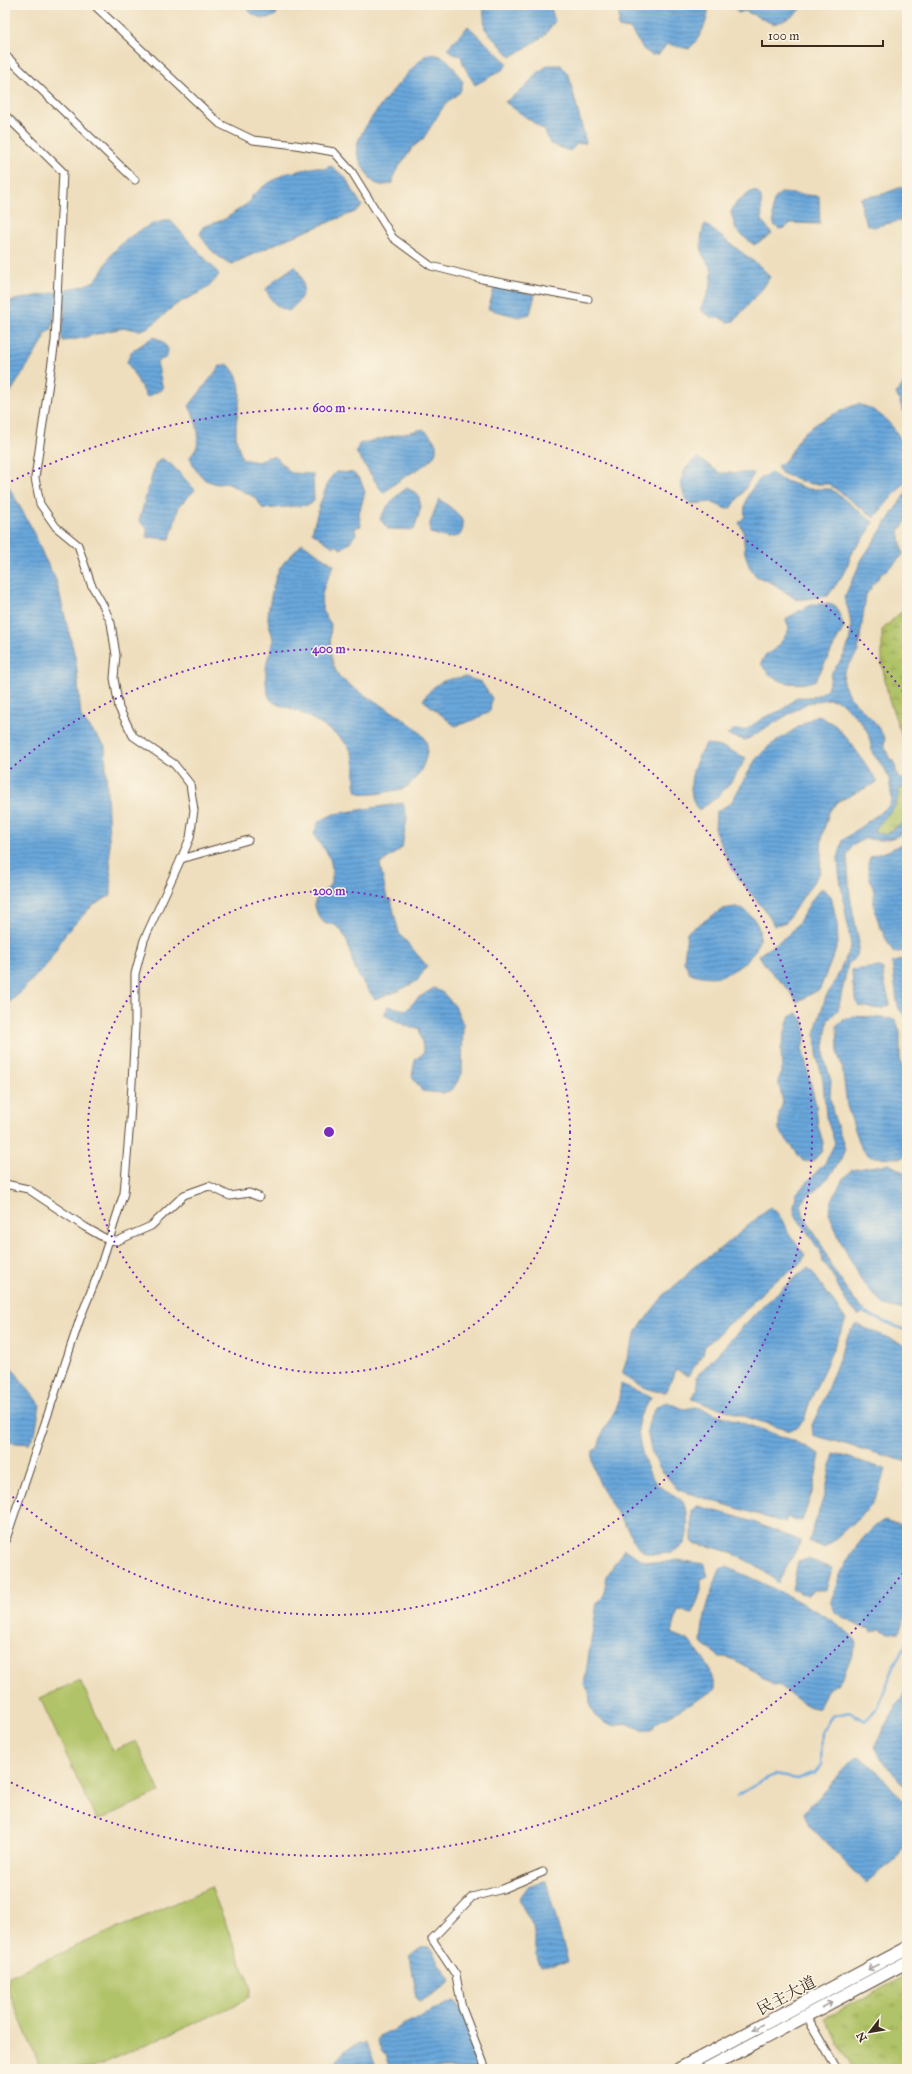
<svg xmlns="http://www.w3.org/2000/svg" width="912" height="2074" viewBox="0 0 912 2074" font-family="'IM FELL Great Primer','Noto Serif SC',serif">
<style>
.grass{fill:url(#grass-tufts);stroke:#767642}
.wetland{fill:url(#wetland-marsh);stroke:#767642}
.pitch{fill:#b1c367;stroke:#767642}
.water{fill:url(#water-rules);stroke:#52687c}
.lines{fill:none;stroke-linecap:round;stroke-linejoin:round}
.stream{stroke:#69a7db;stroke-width:2.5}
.street-casing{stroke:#564536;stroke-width:9}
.primary-casing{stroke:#564536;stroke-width:14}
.street{stroke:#fff;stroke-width:7}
.primary{stroke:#fff;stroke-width:12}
.oneway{stroke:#a79f9a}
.ring{fill:none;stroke:#7b2cbf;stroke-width:2;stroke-dasharray:2 4}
.labels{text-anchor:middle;stroke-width:3;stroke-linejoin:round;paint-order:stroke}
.street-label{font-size:16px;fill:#3b2a1e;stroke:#fcf5e5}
.centre{fill:#7b2cbf;stroke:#fcf5e5;stroke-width:2}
.ring-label{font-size:12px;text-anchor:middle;font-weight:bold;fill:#7b2cbf;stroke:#fcf5e5;stroke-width:3;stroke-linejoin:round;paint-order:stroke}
</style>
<defs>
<pattern id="grass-tufts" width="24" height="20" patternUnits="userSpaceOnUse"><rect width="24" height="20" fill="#b1c367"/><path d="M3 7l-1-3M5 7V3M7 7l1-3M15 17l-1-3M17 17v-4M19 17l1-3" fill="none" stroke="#919f54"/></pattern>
<pattern id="wetland-marsh" width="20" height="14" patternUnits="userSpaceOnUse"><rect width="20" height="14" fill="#b1c367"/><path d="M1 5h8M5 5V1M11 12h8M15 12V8" fill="none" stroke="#919f54"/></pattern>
<pattern id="water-rules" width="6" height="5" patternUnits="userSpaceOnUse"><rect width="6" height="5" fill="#69a7db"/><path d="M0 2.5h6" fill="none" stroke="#5888b1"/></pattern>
</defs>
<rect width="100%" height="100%" fill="#fcf5e5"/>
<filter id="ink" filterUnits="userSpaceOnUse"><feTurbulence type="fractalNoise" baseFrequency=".025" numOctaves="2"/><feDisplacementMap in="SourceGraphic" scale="8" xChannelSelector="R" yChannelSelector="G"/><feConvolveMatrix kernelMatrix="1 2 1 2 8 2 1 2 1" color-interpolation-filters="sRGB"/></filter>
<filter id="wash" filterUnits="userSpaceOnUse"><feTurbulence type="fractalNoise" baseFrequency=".012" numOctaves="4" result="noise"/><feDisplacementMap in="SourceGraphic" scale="16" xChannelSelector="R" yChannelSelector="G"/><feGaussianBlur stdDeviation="0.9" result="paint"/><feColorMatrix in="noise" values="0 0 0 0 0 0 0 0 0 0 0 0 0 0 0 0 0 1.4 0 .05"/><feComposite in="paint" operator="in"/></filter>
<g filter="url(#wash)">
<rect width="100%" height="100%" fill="#eedebd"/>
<g class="grass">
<path d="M 907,787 L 907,820 L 885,835 L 873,831 L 896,805 L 900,788 Z"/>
<path d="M 907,1975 L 907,2069 L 853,2069 L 824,2019 Z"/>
</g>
<path class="wetland" d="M 907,609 L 907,751 L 889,700 L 882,664 L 882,630 L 902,611 Z"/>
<g class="pitch">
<path d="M 80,1680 L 113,1751 L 136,1741 L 160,1792 L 97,1821 L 40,1698 Z"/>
<path d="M 211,1887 L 251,1988 L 249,1996 L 244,2001 L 91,2069 L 41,2069 L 7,1988 L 9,1976 Z"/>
</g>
<g class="water">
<path d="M 244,5 L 274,5 L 277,14 C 266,23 251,16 244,5 Z"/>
<path d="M 483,5 L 550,5 L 555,21 L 544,36 L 511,57 L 485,29 Z"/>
<path d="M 615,5 L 709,5 C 708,22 701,37 689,49 L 667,44 L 659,54 L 652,55 L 644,50 L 630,29 L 618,27 C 620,19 620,12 615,5 Z"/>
<path d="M 733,5 L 805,5 L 793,16 L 783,21 L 773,24 L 745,11 L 738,13 Z"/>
<path d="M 468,26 L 507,63 L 504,69 L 475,85 L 464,66 L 461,56 L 452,54 L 448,48 Z"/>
<path d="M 427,54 C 449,54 451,65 463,82 L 460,92 L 445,104 L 423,139 L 413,147 L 394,174 L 393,183 C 382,187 374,186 368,175 C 363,167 356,157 357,147 C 358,127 411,68 427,54 Z"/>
<path d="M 548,65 L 561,65 L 569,76 L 586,143 L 577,144 L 570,151 L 550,144 L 545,131 L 505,102 L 525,88 L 536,74 Z"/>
<path d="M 331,166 L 345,177 L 362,206 L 355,212 L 286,239 L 232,264 C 217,258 207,247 200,234 L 203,227 L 225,219 L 251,201 L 252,196 L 264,186 L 284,174 L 316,167 L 324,169 Z"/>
<path d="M 907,185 L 907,219 L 873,227 L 867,225 L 862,212 L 861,198 L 883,194 Z"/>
<path d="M 752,191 L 757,192 L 761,197 L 762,220 L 772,234 L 754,245 L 736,230 L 731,212 L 736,203 Z"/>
<path d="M 781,193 L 819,196 L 820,224 L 791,223 L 785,228 L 779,229 L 774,225 C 773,212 769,201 781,193 Z"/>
<path d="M 170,220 L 219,274 C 209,293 189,295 173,307 C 162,315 155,326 141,330 C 136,331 131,328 126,328 C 105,330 86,339 63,341 L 61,335 L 65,308 L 55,310 L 52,329 L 44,334 L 45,338 L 5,401 L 5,302 C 22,298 83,289 94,281 C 101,275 106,263 111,255 C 125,238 148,222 170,220 Z"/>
<path d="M 705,224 L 762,268 L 770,277 L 763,288 L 734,321 L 727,322 L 719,317 L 713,318 L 700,310 C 705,299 712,287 712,274 C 712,266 706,262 703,255 C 700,247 701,231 705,224 Z"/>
<path d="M 295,266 C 308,285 306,296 289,311 C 276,308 271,301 266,289 L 275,280 Z"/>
<path d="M 495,286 L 535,295 L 530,314 L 519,317 L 488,309 Z"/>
<path d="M 153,337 L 161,340 L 168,349 L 167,357 L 157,362 L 163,389 L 147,397 L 127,362 L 131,352 Z"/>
<path d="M 228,364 C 250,387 235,407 236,434 C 236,442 240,451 242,459 L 258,462 L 267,457 L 276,457 L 291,473 L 313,474 L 314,501 L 309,505 L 263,509 L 256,498 L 227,483 L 217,484 L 205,480 L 195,469 L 190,457 C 192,454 196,450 197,446 C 201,434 195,417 189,406 L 220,366 Z"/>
<path d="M 907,380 L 907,411 L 904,413 L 896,393 Z"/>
<path d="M 858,404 C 888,411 912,445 907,477 C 905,484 880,510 874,518 L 829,484 L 811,484 L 798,480 L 781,473 L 777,466 C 790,461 795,442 804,433 C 816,422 843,409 858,404 Z"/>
<path d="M 423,429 C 454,453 424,465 403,478 C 396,482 390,488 383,493 L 356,452 L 359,444 Z"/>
<path d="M 161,458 L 172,465 L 195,490 L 179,506 L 170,539 L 147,537 L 147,528 L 139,521 L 155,465 Z"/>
<path d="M 698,458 L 720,473 L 754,473 L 745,489 L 732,507 L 726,509 L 711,502 L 690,504 C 676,487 680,468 698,458 Z"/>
<path d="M 336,472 L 353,473 L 360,479 L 365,492 L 359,514 L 361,526 L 355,528 L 356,534 L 349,543 L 341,549 L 336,545 L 333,547 L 312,532 C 316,518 326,479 336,472 Z"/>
<path d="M 771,473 L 780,479 L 808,489 L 831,489 L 873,522 L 868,532 L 850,555 L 849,562 L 842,576 L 828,596 L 797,600 L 774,584 L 756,576 L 749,566 L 745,553 L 743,530 L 739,523 L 745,516 C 742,499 755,479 771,473 Z"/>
<path d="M 5,480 L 33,530 L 44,557 L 56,580 L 76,661 L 81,717 L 105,746 L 111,883 L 111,895 L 91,907 L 65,934 L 48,963 L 19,994 L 5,1006 Z"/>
<path d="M 407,488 L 418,494 L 421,507 L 414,530 L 388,529 L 380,519 C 387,505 394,497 407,488 Z"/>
<path d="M 907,491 L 907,520 L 899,531 L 903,555 L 894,564 L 881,574 L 866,595 L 858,652 L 844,672 L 843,683 L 849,696 L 873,720 L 885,738 L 884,744 L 889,758 L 894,761 L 898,778 L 907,780 L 907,787 L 900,788 L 896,805 L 873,831 L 885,835 L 907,820 L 907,831 C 893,839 882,843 866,838 L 852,846 L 847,856 L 850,896 L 859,943 L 857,956 L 848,964 L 838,1010 L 828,1020 L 824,1046 L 824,1058 L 831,1081 L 830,1097 L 833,1113 L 845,1149 L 841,1159 L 829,1177 L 816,1190 L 806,1197 L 801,1203 L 803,1214 L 824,1249 L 831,1266 L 853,1299 L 865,1310 L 859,1316 L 847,1303 L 829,1269 L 823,1263 L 822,1255 L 810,1236 L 795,1215 L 794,1208 L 796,1194 L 825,1163 L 835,1143 L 826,1117 L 823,1081 L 818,1060 L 815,1036 L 817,1024 L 826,996 L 833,986 L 851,946 L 839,872 L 838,858 L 843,840 L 889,806 L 892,799 L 889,779 L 885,769 L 873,754 L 868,733 L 861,722 L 840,701 L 829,699 L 807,703 L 746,740 L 727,735 L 733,730 L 745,730 L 765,717 L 782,710 L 797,697 C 809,698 824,697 829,684 C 831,681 830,676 832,672 C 834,668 839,664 841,660 C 854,639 853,620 844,598 L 862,559 Z"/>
<path d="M 439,499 C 451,508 472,520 459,536 L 448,538 L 430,533 L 430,523 Z"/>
<path d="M 302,543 L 334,565 C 324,588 313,601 331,624 C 330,640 329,664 340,677 C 357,696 424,722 427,745 C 428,753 425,761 422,768 C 417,777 409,789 398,790 C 384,792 370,797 357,792 C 352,778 358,765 351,751 C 344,736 306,714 290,708 C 282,705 277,706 271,700 C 265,692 265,671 267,662 C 268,655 273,648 273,641 C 273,633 268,625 268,618 C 268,607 274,579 279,570 C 285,558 295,554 302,543 Z"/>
<path d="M 814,604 L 828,604 L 836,606 L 844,627 L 816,680 C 796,688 771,683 761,663 L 766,654 C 778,651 783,639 789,629 L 786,619 L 804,608 Z"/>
<path d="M 465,677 L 481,682 L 492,698 L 490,711 L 474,720 L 455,726 L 423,700 C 435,682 444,679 465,677 Z"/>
<path d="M 817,715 L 835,725 L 851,743 L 878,782 L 837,802 L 829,812 L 822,836 L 820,872 L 786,922 L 774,926 L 768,914 L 738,878 L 729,862 L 715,831 L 716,812 L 731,803 L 756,759 L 769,746 Z"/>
<path d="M 706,744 L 725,748 L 746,758 C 734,780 720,799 698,810 C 684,790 693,763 706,744 Z"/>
<path d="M 403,803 L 407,818 L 402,848 L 380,864 L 387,899 L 391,900 L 399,933 L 427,966 L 417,981 L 398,991 L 375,999 C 368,990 361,981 356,971 C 349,957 348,921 326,924 C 320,920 312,907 316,899 C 319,894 325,891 329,886 C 332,882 333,875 332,871 C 331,848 319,849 314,833 L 319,821 L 334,814 Z"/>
<path d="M 907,841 L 907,950 L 894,953 C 885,939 878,923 874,907 C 873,902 875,897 874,892 C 871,879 864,867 871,856 L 888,851 Z"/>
<path d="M 822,888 L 831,896 L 837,923 L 838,944 L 820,989 L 797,1002 C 786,982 770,976 759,955 C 767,949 786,938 792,931 C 803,919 812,895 822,888 Z"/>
<path d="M 736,907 C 745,909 747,912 753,918 C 773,942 743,970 720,976 C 710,978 699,976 690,973 L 684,961 L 687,932 L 723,909 Z"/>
<path d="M 907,957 L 907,1016 L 905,1016 L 898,1008 L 892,963 Z"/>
<path d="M 879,967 L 883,969 L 884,981 L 890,1004 L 882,1009 L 858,1006 L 853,986 L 852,970 Z"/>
<path d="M 434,988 L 443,993 L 455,1006 L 463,1024 L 462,1074 L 452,1090 L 442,1093 L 422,1091 L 412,1076 L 415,1060 L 424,1053 L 419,1028 L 411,1028 L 384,1015 L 388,1006 L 406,1010 L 418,998 Z"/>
<path d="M 797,1013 L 803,1020 L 806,1036 L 802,1048 L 816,1105 L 818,1126 L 823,1142 L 822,1151 L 812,1162 L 803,1161 L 779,1130 L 779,1114 L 783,1102 L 778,1080 L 782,1073 L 781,1049 L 789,1017 Z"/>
<path d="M 854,1016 L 895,1019 L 900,1031 L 900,1057 L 907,1094 L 907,1154 L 902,1158 L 871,1157 L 862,1150 L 847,1106 L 842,1065 L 838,1055 L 837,1025 L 843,1020 Z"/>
<path d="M 889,1164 L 907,1174 L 907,1307 L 904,1310 L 884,1305 L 862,1282 L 840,1240 L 829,1212 L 832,1200 L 843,1179 L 851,1170 Z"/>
<path d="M 770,1207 C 779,1212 783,1222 787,1230 C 792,1239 799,1247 805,1255 L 801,1263 L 767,1287 L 738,1318 L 725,1326 L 717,1336 L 705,1346 L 703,1354 L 688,1376 L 676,1369 L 666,1392 C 648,1392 636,1384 622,1374 L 637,1330 L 664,1295 L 686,1276 L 692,1268 L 723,1247 Z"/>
<path d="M 807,1268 L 811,1270 L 846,1320 L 810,1401 L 804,1420 L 797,1428 L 789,1431 L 717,1407 L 707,1405 L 692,1398 L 698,1388 L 696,1377 L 763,1305 Z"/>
<path d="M 856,1324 L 907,1346 L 907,1462 L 813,1435 L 812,1425 L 820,1408 L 849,1333 Z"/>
<path d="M 5,1364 L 12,1368 L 40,1405 L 35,1434 L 29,1444 L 5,1442 Z"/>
<path d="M 621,1384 L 651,1397 C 647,1404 642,1411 639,1419 C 635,1435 646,1474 658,1485 C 665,1491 685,1499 686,1507 C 688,1517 689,1535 684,1544 C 678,1552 656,1557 647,1553 C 642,1552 637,1545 633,1541 L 632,1536 C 618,1512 589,1479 593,1451 L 598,1448 L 602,1434 L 618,1405 Z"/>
<path d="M 667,1402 L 684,1409 L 696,1407 L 792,1440 L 820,1454 L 813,1490 L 802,1521 L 787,1517 L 785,1523 L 678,1490 L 659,1467 L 652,1454 L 647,1431 L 650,1418 L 657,1406 Z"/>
<path d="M 834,1453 L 885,1469 L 879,1490 L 871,1506 L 825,1548 L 809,1541 L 825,1493 Z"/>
<path d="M 698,1506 L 751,1521 L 801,1541 L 778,1583 C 762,1568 738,1554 716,1548 C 708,1545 700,1546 692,1542 L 692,1510 Z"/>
<path d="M 884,1520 L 907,1527 L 907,1615 L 899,1632 L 889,1633 L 881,1629 L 872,1632 L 871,1629 L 860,1627 L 850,1620 L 845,1619 L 835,1612 L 831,1604 C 834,1597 834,1591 837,1583 C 845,1560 863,1533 884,1520 Z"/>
<path d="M 624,1549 L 645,1561 L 662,1563 L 677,1560 L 704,1564 L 708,1576 L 701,1579 L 701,1591 L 693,1613 L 678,1610 L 672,1633 L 689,1641 L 709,1666 L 715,1690 L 656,1723 L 651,1730 L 644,1730 L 625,1723 L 616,1726 L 605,1723 L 596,1716 L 590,1706 L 589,1691 L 584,1685 L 597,1603 L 603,1597 L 607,1576 Z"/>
<path d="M 808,1559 L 832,1568 L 826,1590 L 814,1590 L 809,1596 L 800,1594 L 798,1591 L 792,1590 L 798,1561 Z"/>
<path d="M 726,1567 C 750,1576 849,1623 857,1643 L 844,1674 L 837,1684 L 827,1690 L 819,1708 C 807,1710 789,1692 778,1685 L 774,1686 C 761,1676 736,1656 720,1657 L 701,1643 C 702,1618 711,1592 720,1569 Z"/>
<path d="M 907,1688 L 907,1789 L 884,1763 L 875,1747 L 883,1729 Z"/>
<path d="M 859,1756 L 876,1770 L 907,1805 L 907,1842 L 894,1861 L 865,1883 L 809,1825 L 804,1813 C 811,1803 820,1797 828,1788 C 841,1774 842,1767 859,1756 Z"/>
<path d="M 546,1881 L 568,1962 L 541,1966 L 538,1963 L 533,1926 L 522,1906 L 519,1898 C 525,1887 534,1882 546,1881 Z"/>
<path d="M 423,1947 L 429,1947 L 451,1980 L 448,1984 L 420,2002 L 417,1998 L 410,1957 Z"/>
<path d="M 454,2001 L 458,2004 L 472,2037 L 482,2069 L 391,2069 L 386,2055 L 382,2053 L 377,2041 L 379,2036 Z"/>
<path d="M 366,2042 L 377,2069 L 333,2069 C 341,2052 348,2044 366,2042 Z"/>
</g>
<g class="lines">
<g class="stream">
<path d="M 862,1312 L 907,1331"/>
<path d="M 737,1796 L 763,1780 L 775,1775 L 798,1779 L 815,1772 L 821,1765 L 822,1731 L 832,1716 L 849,1712 L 865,1721 L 878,1707 L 895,1664 L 907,1643"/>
</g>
</g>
</g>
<g filter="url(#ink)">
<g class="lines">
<g class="street-casing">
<g id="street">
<path d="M 94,5 L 220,124 L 253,140 L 296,145 L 334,152 L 352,172 L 393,238 L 431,266 L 482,279 L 588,299"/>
<path d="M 5,9 L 7,5"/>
<path d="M 5,55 L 135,180"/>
<path d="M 5,115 L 63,172 L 55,341 L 35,478 L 40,504 L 56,527 L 78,545 L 91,584 L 103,605 L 111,623 L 116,655 L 114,678 L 119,708 L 133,736 L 174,764 L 190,784 L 194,810 L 190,838 L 181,859 L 248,840"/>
<path d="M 5,1184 L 28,1189 L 85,1227 L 108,1240 L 117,1241 L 151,1226 L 184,1195 L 209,1186 L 230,1196 L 249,1193 L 259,1197"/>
<path d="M 5,1542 L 81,1316 L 98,1274 L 124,1193 L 130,1121 L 135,1027 L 135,974 L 144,940 L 181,859"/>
<path d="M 806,2016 L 837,2069"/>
<path d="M 486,2069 L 462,2008 L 456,1975 L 432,1939 L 472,1897 L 503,1889 L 543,1872"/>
</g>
</g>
<g class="primary-casing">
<g id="primary">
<path d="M 679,2069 L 907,1948"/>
<path d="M 706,2069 L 907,1962"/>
</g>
</g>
<use href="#street" class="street"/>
<use href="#primary" class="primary"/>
</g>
<defs><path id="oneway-shaft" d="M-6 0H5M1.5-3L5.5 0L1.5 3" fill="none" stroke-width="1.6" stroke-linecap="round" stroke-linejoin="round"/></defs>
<g class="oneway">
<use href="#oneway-shaft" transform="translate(873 1967) rotate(152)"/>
<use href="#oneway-shaft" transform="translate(827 2005) rotate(-28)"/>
<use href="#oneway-shaft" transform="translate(758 2027) rotate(152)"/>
</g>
</g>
<g class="ring">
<circle cx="329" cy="1132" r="241"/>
<path d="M6 773A483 483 0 1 1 6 1491"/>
<path d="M903 1573A724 724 0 0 1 6 1780M6 484A724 724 0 0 1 903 691"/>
</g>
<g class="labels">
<g class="street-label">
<text transform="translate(786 1995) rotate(-28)" y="6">民主大道</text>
</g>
</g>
<circle cx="329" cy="1132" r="6" class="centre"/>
<g class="ring-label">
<text x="329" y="412">600 m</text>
<text x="329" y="653">400 m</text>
<text x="329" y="895">200 m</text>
</g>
<rect width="912" height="2074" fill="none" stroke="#fcf5e5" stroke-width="20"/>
<g transform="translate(870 2032) rotate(239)" stroke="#fcf5e5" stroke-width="3" paint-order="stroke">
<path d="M0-3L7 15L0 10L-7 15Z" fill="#3b2a1e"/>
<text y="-6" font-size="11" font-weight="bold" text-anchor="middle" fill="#3b2a1e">N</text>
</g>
<path d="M762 40v6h121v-6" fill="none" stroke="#3b2a1e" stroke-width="2"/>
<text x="768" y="40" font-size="12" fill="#3b2a1e" stroke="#fcf5e5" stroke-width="3" paint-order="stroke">100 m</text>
</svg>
